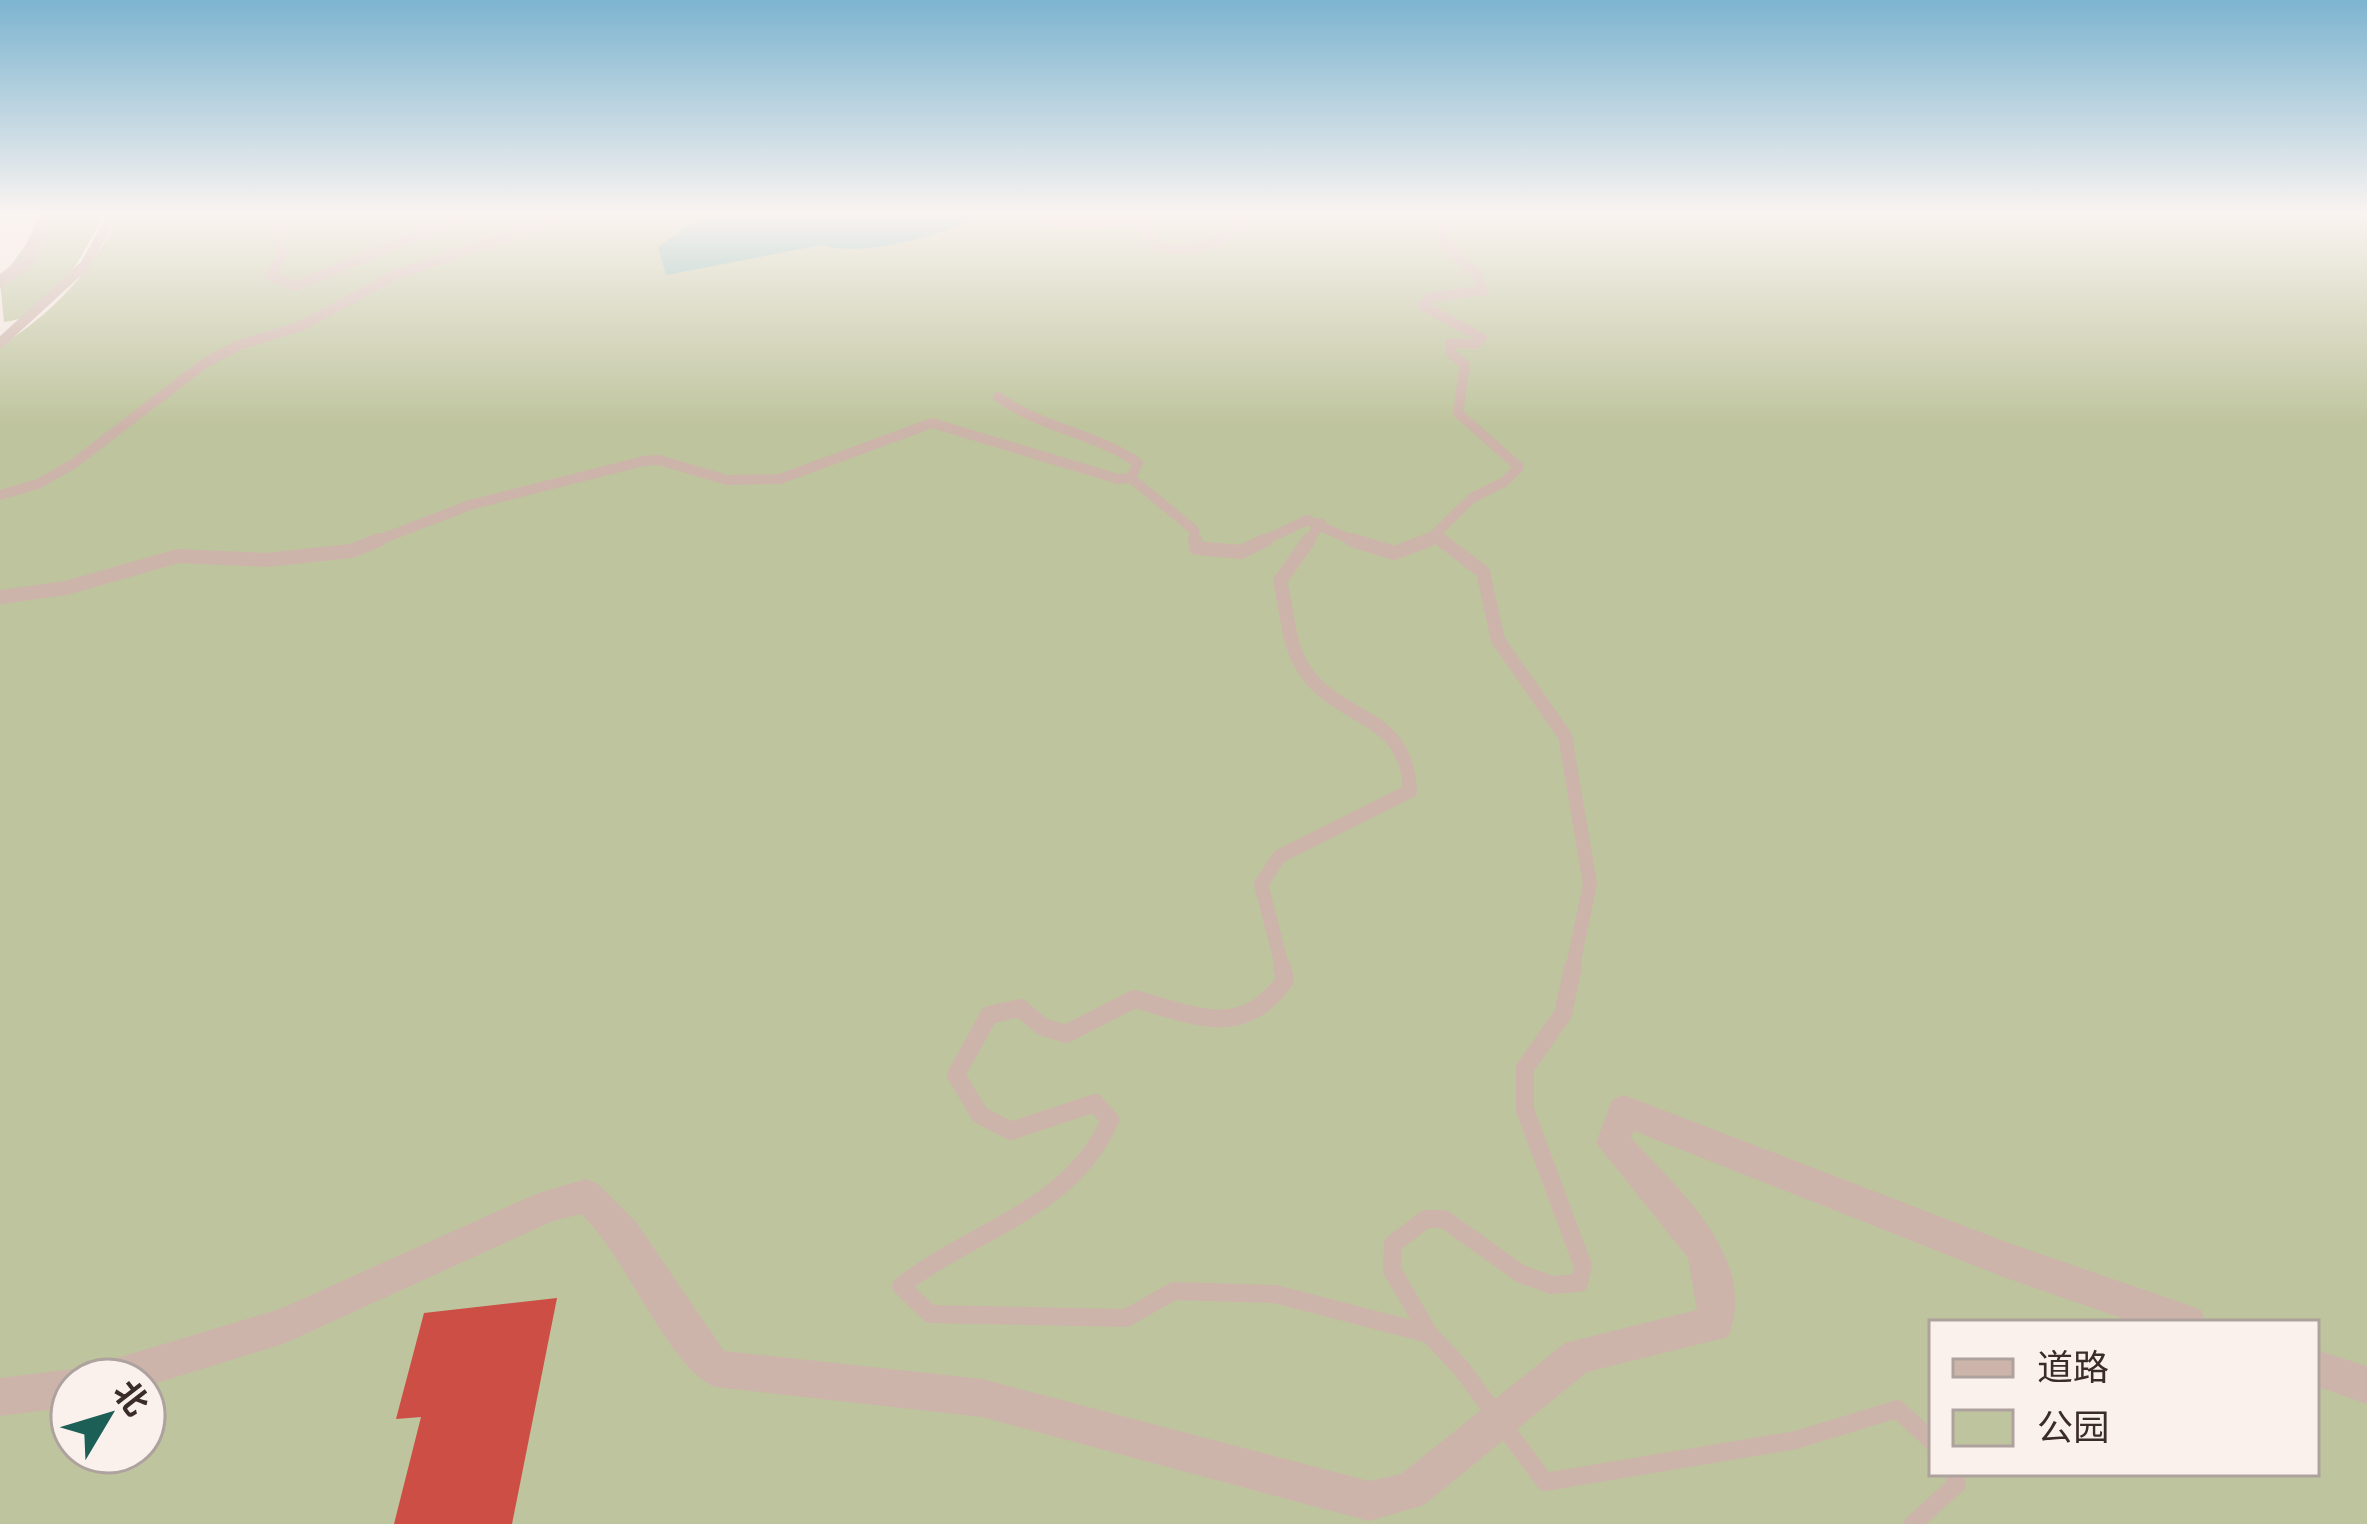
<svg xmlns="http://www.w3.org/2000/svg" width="2367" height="1524" viewBox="0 0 2367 1524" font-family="'IBM Plex Sans','Noto Sans SC',sans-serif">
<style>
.green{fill:#bec49d;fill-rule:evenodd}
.water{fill:#7cb3ac}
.building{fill:#cc4e45}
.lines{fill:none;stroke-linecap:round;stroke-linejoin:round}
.service-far2{stroke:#cdb4aa;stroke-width:10}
.service-far1{stroke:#cdb4aa;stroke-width:14}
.service{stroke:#cdb4aa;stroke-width:18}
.minor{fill:#cdb4aa;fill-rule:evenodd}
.service-bridge{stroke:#cdb4aa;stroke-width:18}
</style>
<rect width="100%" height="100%" fill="#f4e6df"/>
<g class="green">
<path d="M 48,213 L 106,213 C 82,252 56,317 4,322 L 0,281 Z"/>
<path d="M 119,213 L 2367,213 L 2367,1524 L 0,1524 L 0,346 C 50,316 97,267 119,213 ZM 1932,1323 L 2316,1323 L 2316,1473 L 1932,1473 ZM 72,1380 L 144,1380 L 144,1452 L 72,1452 Z"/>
</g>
<path class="water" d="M 722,213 L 973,213 L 978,217 C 945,236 858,258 822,245 L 666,275 L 658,247 L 696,220 Z"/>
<path class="building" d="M 557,1298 L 512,1524 L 394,1524 L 421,1417 L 396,1419 L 424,1313 Z"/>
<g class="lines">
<g class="service-far2">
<path d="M 293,213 L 277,234 L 282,253 L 271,277 L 296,286 L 470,213"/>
<path d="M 1023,213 L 1054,224 L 1133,221 L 1145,225 L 1155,245 C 1194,258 1224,242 1250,213"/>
<path d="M 0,343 L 85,265 L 114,213"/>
<path d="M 1131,478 L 1194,530 L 1195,543"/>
<path d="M 0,495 L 38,484 L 73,464 L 205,363 L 239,345 L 299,327 L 395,275 L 575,213"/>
<path d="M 1434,535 L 1445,543"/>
<path d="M 371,543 L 470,505 L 644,461 L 659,460 L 727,480 L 780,479 L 932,423 L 1118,479 L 1131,478 L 1138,463 C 1095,433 1041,428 998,397"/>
<path d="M 1259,543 L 1307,520 L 1358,543"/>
<path d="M 1307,543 L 1321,523"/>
<path d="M 1426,543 L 1472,498 L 1504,482 L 1519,467 L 1458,413 L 1465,365 L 1451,353 L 1450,343 L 1476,344 L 1482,338 L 1423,306 L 1429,298 L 1484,290 L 1475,273 L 1446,246 L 1442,213"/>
</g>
<g class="service-far1">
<path d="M 1195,540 L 1196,548 L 1241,552 L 1266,540"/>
<path d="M 1352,540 L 1394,553 L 1429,540"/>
<path d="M 1441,540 L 1483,572 L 1498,640 L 1565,736 L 1590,884 L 1572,970"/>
<path d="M 0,597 L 66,588 L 178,556 L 266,560 L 351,551 L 379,540"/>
<path d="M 1283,970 L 1261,884 L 1280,856 L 1410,791 C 1406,711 1342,724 1305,671 C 1288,647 1287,609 1280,581 L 1309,540"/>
</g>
<g class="service">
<path d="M 1282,967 L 1285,980 C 1242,1041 1195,1015 1134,999 L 1066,1034 L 1043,1027 L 1020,1008 L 989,1015 L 956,1075 L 980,1115 L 1011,1131 L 1095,1103 L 1110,1120 C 1072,1209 973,1230 901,1286 L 930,1314 L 1126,1318 L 1174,1291 L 1275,1294 L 1429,1334 L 1461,1368"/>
<path d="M 1429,1334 L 1392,1270 L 1393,1244 L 1426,1219 L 1444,1219 L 1521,1274 L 1552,1285 L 1579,1283 L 1583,1266 L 1525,1110 L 1525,1068 L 1563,1014 L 1573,967"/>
<path d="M 1545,1482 L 1796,1440 L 1897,1409 L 1932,1441"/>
<path d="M 1913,1524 L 1957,1484 L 1953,1473"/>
</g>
<g class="minor">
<path d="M 41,213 L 59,213 L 34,266 L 0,289 L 0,274 L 19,259 Z"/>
<path d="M 1624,1095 L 2006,1242 L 2188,1305 L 2201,1310 L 2206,1323 L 2136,1323 L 2006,1278 L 1634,1131 L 1631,1138 C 1678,1188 1760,1260 1728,1337 L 1587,1372 L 1424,1505 L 1369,1521 L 982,1417 L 715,1387 C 668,1368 626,1255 581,1214 L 553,1221 L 283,1344 L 144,1387 L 144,1380 L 88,1380 L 94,1367 L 107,1361 L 280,1309 L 538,1193 L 586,1179 L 598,1184 L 636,1222 L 724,1351 L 982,1379 L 1369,1481 L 1401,1474 L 1565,1343 L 1697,1310 L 1688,1258 L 1596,1143 L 1612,1100 Z"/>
<path d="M 2316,1350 L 2367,1366 L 2367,1404 L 2316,1386 Z"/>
<path d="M 72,1369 L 87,1380 L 72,1380 L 72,1407 L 0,1416 L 0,1378 Z"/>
</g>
<path class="service-bridge" d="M 1461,1368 L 1545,1482"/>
</g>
<linearGradient id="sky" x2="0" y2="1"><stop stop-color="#7db4d0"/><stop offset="0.5" stop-color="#faf4f1"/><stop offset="1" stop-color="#faf4f1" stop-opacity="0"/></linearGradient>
<rect width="2367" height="427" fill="url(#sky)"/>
<rect x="1929" y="1320" width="390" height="156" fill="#fbf1ec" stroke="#aea29e" stroke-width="3"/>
<rect x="1953" y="1359" width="60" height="18" fill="#cdb4aa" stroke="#aea29e" stroke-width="3"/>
<text x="2037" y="1380" font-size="36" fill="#3a2c2a">道路</text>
<rect x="1953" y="1410" width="60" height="36" fill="#bec49d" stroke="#aea29e" stroke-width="3"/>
<text x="2037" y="1440" font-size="36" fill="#3a2c2a">公园</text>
<g transform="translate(108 1416) rotate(52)"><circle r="57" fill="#fbf1ec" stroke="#aea29e" stroke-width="3"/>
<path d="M0-9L21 45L0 30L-21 45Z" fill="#1c5f57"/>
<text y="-18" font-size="33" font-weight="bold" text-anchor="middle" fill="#3a2c2a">北</text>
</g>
</svg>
